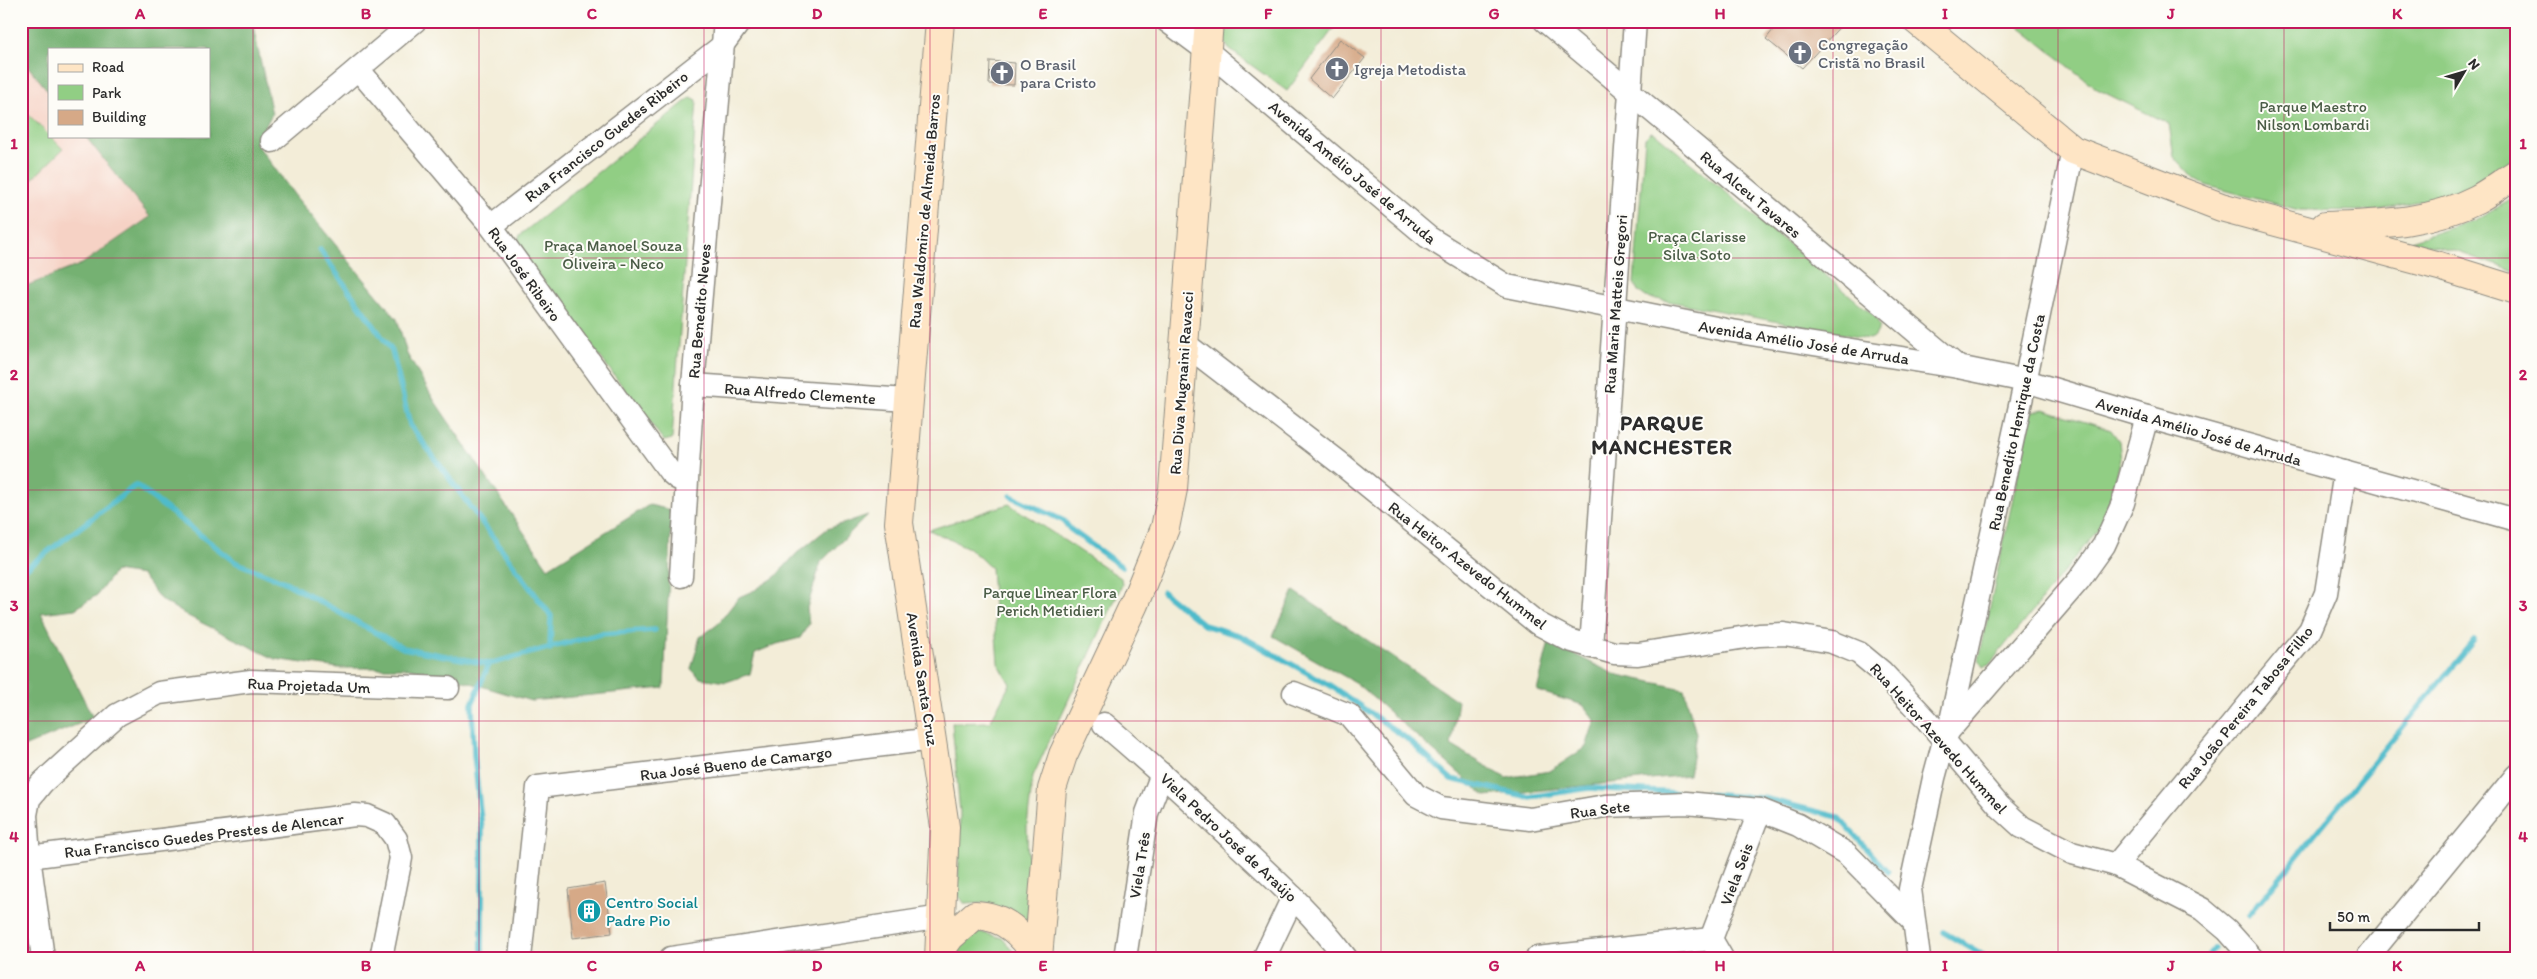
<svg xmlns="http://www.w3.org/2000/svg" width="2537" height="979" viewBox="0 0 2537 979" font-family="Itim,sans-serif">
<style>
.built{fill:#f6d2c5}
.green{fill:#91ce84;stroke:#5e7c58}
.forest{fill:#74b172;stroke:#506e4e}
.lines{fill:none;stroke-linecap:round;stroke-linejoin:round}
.stream{stroke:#4fbbcb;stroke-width:5.5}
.building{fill:#d6a987}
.minor-casing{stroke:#8f8c82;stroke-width:25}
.secondary-casing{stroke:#8f8c82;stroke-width:30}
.minor{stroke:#fff;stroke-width:22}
.secondary{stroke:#fee5c5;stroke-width:28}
.grid{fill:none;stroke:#c2185b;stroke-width:1;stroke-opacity:0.55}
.labels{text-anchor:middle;stroke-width:4;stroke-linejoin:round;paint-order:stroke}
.worship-label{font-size:16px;fill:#5b616d;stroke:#fdfcf7;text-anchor:start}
.park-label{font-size:16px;fill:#4a5c46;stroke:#fdfcf7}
.street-label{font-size:16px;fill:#2b2b2b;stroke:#fdfcf7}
.culture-label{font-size:16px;fill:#0d838f;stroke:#fdfcf7;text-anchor:start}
.district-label{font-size:21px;font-weight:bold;letter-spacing:1px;fill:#2b2b2b;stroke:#fdfcf7}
.neatline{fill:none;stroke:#c2185b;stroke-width:2}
.grid-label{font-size:16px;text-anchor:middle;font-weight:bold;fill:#c2185b}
</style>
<rect width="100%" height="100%" fill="#fdfcf7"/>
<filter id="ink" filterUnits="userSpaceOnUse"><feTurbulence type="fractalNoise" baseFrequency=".02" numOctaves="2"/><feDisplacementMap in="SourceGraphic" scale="10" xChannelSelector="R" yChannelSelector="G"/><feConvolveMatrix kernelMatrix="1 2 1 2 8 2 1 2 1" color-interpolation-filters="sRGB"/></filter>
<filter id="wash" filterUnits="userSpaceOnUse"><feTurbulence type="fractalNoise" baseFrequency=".0096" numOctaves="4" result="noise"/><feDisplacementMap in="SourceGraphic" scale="20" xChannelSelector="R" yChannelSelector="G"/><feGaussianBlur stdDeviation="1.12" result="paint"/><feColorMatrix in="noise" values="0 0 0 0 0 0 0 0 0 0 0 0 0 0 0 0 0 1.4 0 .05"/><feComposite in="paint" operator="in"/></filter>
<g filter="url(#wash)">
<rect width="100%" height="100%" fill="#f3edd8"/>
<path class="built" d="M 21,58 L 49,92 L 49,136 L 85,136 L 150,217 L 82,264 L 21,288 Z"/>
<g class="green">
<path d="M 1222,21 L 1339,21 L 1287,91 L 1229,49 L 1224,41 Z"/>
<path d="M 2012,21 L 2516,21 L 2516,157 L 2482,181 L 2444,196 L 2371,211 L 2299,210 L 2205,185 L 2193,178 L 2174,157 L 2169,124 L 2097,89 Z"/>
<path d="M 691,97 L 697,100 L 672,439 L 664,441 L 519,250 L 517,243 L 520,235 Z"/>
<path d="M 21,107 L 63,149 L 21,190 Z"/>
<path d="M 1651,132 L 1656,134 L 1876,317 L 1880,327 L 1875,336 L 1869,339 L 1646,297 L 1638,291 L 1634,283 L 1645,138 Z"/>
<path d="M 2516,197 L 2516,272 L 2458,252 L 2411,241 L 2475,220 Z"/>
<path d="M 2044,409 L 2111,430 L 2119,441 L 2121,459 L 2104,522 L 1989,665 L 1983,667 L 1979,659 L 2031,412 Z"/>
<path d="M 1009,504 L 1121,578 L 1122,585 L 1033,776 L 1027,826 L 1029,927 L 987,903 L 965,904 L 958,895 L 960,813 L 952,723 L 990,722 L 1010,684 L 998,663 L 991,568 L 969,548 L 929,530 Z"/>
<path d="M 980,932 L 1002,938 L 1019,958 L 953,958 L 959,942 Z"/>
</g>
<g class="forest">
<path d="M 21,21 L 252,21 L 272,114 L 256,143 L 296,197 L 397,319 L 407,354 L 434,400 L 548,568 L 649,505 L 672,510 L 664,688 L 531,701 L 451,677 L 409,668 L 339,668 L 275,659 L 188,616 L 160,599 L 142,575 L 115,571 L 97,595 L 75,609 L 41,613 L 93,718 L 21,748 L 21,288 L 82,264 L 150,217 L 85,136 L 209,136 L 209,49 L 49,49 L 49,92 L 21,58 Z"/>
<path d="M 868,515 L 821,562 L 807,608 L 809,624 L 800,638 L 777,644 L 755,653 L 750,674 L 726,682 L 700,678 L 691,669 L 700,637 L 717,625 L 739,597 L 755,590 L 775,577 L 797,553 L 827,529 Z"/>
<path d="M 1294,591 L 1458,701 L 1451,745 L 1506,778 L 1550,771 L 1586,747 L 1595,720 L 1583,705 L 1537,691 L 1549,642 L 1614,674 L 1684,689 L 1696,734 L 1689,775 L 1485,796 L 1356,683 L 1273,636 Z"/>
</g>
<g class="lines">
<g class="stream">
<path d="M 320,250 L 392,351 L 410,425 L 551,616 L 550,649"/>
<path d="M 1011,496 L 1064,521 L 1070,529 L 1122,567"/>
<path d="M 21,572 L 136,485 L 235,562 L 285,582 L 403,648 L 489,664 L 600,634 L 655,630"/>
<path d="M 1163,592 L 1204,625 L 1241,636 L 1331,686 L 1406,738 L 1451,779 L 1529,797 L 1589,788 L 1677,793"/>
<path d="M 1702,794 L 1763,798 L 1838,817 L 1888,872"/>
<path d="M 2249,915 L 2474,640"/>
<path d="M 1943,932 L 1988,958"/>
<path d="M 482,950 L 482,829 L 474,755 L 472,704 L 489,664"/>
<path d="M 2206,958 L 2214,948"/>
</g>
</g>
<g id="blocks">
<g class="building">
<path d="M 1780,21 L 1845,21 L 1802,68 L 1766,39 Z"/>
<path d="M 1340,39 L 1365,58 L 1332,99 L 1309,79 Z"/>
<path d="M 990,61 L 1015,63 L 1014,85 L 989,84 Z"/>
<path d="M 605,883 L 612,933 L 573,938 L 568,889 Z"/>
</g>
</g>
</g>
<g filter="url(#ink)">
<use href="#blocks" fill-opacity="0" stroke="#8f8c82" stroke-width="1"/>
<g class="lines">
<g class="minor-casing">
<g id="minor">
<path d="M 1167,21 L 1206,50 L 1428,237 L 1507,286 L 1726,330 L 1958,367 L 2026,381 L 2147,417 L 2516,520"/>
<path d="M 1545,21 L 1958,367"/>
<path d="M 358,69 L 491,226 L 670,472 L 677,478 L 686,482"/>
<path d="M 272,141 L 415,21"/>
<path d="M 491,226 L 721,47 L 740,21"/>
<path d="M 1184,343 L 1340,463 L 1537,623 L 1569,640 L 1614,653 L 1638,654 L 1759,635 L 1784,634 L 1832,642 L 1859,653 L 1882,672 L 1927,720 L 2000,807 L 2022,827 L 2072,853 L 2116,865 L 2202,909 L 2227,930 L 2252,958"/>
<path d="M 693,385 L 907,400"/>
<path d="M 681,576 L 693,385 L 725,21"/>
<path d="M 1591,647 L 1635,21"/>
<path d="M 1294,693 L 1349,715 L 1416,795 L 1441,808 L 1530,819 L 1605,806 L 1686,803 L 1760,810 L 1798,825 L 1847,854 L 1913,921"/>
<path d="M 1104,724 C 1151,764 1196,805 1240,847 C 1278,882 1315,916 1346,958"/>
<path d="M 1951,728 L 2079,580 L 2104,545 L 2123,503 L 2147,417"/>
<path d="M 21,858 L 355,815 L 367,816 L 385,824 L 396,839 L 401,858 L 381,958"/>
<path d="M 2116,865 L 2310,630 L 2326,593 L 2345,472"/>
<path d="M 1711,939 L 1760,810"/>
<path d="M 1711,939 L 1722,958"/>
<path d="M 43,958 L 29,857 L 26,815 L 29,799 L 42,783 L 117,715 L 159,693 L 251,681 L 448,688"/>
<path d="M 520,958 L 538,787 L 933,739"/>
<path d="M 671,958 L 942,917"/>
<path d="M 1125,958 L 1147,813 L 1162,774"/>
<path d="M 1264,958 L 1293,897"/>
<path d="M 1537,958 L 1711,939"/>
<path d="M 1919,958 L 1910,889 L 1934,778 L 1944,741 L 1949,730 L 2023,392 L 2073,150"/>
<path d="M 2367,958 L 2516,776"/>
</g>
</g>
<g class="secondary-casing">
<g id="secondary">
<path d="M 1917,21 L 2073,150 L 2221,207 L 2439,266 L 2516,290"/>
<path d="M 2325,226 C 2377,224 2429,224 2477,199 C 2490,192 2503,182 2516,174"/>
<path d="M 940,951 L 950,937 L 975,915 C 1005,916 1022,934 1038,958"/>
<path d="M 939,958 L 945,827 L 899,523 L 940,21"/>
<path d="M 1038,958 L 1052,789 L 1063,755 L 1134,604 L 1165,528 L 1173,489 L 1209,21"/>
</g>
</g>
<use href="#minor" class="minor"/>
<use href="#secondary" class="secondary"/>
</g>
</g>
<path class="grid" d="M 253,21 L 253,958M 479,21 L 479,958M 704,21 L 704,958M 930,21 L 930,958M 1156,21 L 1156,958M 1381,21 L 1381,958M 1607,21 L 1607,958M 1833,21 L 1833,958M 2058,21 L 2058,958M 2284,21 L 2284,958M 21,258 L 2516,258M 21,490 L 2516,490M 21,721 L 2516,721"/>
<defs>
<g id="church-disc" transform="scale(1.25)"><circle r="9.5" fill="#6b7280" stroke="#fdfcf7"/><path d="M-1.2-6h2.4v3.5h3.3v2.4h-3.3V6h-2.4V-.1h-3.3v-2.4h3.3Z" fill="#fff"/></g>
<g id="building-disc" transform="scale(1.25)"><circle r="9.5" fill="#0f9aa8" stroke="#fdfcf7"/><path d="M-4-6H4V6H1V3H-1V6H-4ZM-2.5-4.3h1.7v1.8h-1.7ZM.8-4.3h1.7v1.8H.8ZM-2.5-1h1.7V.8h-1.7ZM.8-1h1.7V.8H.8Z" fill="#fff"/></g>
</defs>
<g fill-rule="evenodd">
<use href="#church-disc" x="1800" y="53"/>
<use href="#church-disc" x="1337" y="69"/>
<use href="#church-disc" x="1002" y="73"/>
<use href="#building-disc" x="589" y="911"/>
</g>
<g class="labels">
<g class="worship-label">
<text x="1818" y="50">Congregação<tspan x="1818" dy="18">Cristã no Brasil</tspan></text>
<text x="1020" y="70">O Brasil<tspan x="1020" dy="18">para Cristo</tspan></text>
<text x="1354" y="75">Igreja Metodista</text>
</g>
<g class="park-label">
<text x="2313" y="112">Parque Maestro<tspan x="2313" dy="18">Nilson Lombardi</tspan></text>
<text x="1697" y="242">Praça Clarisse<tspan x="1697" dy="18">Silva Soto</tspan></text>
<text x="613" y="251">Praça Manoel Souza<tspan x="613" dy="18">Oliveira - Neco</tspan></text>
<text x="1050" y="598">Parque Linear Flora<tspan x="1050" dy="18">Perich Metidieri</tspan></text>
</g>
<g class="street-label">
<text transform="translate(606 136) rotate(-38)" y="6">Rua Francisco Guedes Ribeiro</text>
<text transform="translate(1353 172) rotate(40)" y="6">Avenida Amélio José de Arruda</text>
<text transform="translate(1751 194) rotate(40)" y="6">Rua Alceu Tavares</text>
<text transform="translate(924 211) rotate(-85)" y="6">Rua Waldomiro de Almeida Barros</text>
<text transform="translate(525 274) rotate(54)" y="6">Rua José Ribeiro</text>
<text transform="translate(1615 304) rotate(-86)" y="6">Rua Maria Matteis Gregori</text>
<text transform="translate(699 311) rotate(-85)" y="6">Rua Benedito Neves</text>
<text transform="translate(1804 342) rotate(9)" y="6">Avenida Amélio José de Arruda</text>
<text transform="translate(1181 383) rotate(-86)" y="6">Rua Diva Mugnaini Ravacci</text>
<text transform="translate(800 393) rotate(4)" y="6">Rua Alfredo Clemente</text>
<text transform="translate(2016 422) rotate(-78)" y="6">Rua Benedito Henrique da Costa</text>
<text transform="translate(2199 431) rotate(16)" y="6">Avenida Amélio José de Arruda</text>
<text transform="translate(1468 565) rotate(38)" y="6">Rua Heitor Azevedo Hummel</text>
<text transform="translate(923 679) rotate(81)" y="6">Avenida Santa Cruz</text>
<text transform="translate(309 685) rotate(2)" y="6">Rua Projetada Um</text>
<text transform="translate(2245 707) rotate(-51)" y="6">Rua João Pereira Tabosa Filho</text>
<text transform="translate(1939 738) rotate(48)" y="6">Rua Heitor Azevedo Hummel</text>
<text transform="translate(736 763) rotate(-7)" y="6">Rua José Bueno de Camargo</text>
<text transform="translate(1600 809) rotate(-7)" y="6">Rua Sete</text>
<text transform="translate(204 835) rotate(-7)" y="6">Rua Francisco Guedes Prestes de Alencar</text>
<text transform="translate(1229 837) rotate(43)" y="6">Viela Pedro José de Araújo</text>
<text transform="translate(1139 865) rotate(-81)" y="6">Viela Três</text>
<text transform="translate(1736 874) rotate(-69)" y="6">Viela Seis</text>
</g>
<g class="culture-label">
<text x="606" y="908">Centro Social<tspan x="606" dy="18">Padre Pio</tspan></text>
</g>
<g class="district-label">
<text x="1662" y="430">PARQUE<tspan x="1662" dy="24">MANCHESTER</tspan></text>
</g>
</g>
<rect width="2537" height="979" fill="none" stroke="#fdfcf7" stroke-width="55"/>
<rect x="48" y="48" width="162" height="90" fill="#fdfcf7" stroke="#a9a8a5"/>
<rect x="58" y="64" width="25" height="8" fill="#fee5c5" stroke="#a9a8a5"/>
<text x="92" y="72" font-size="15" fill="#2b2b2b">Road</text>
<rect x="58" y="85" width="25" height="15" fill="#91ce84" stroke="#a9a8a5"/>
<text x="92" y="98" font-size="15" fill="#2b2b2b">Park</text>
<rect x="58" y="110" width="25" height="15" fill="#d6a987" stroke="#a9a8a5"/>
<text x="92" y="122" font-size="15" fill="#2b2b2b">Building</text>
<g transform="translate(2464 72) rotate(52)" stroke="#fdfcf7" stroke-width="4" paint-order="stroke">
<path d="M0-4L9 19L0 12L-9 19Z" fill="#2b2b2b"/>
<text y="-8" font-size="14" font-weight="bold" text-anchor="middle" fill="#2b2b2b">N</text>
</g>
<path d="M2330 922v8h149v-8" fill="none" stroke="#2b2b2b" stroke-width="2.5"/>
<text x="2337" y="922" font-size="15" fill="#2b2b2b" stroke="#fdfcf7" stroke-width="4" paint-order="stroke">50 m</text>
<rect x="28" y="28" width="2482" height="924" class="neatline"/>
<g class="grid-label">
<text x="140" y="19">A</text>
<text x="366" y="19">B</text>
<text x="592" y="19">C</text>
<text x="817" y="19">D</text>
<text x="1043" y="19">E</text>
<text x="1268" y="19">F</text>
<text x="1494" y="19">G</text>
<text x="1720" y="19">H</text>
<text x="1945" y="19">I</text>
<text x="2171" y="19">J</text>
<text x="2397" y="19">K</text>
<text x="14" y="149">1</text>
<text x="2523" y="149">1</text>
<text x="14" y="380">2</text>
<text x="2523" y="380">2</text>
<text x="14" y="611">3</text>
<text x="2523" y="611">3</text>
<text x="14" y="842">4</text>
<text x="2523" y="842">4</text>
<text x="140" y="971">A</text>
<text x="366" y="971">B</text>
<text x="592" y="971">C</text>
<text x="817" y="971">D</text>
<text x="1043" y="971">E</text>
<text x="1268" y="971">F</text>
<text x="1494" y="971">G</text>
<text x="1720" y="971">H</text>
<text x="1945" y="971">I</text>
<text x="2171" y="971">J</text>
<text x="2397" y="971">K</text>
</g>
</svg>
